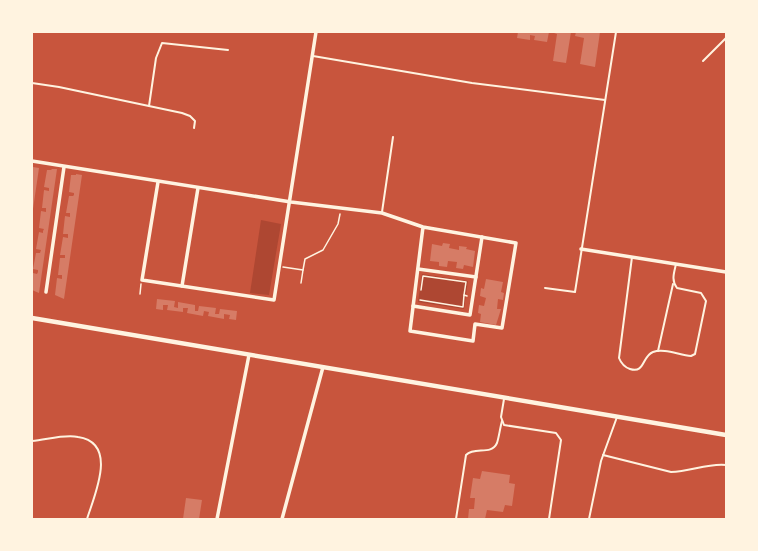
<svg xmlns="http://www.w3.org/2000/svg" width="758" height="551" viewBox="0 0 758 551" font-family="'Titillium Web',sans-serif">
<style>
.green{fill:#ae4732}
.building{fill:#d67c66}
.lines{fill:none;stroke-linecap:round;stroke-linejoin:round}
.path{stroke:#fff3e0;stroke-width:1.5}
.service{stroke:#fff3e0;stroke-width:2}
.minor{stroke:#fff3e0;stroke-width:3.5}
.tertiary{stroke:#fff3e0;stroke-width:4.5}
</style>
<rect width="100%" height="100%" fill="#c8553d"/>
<g class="green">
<path d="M 261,220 L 281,224 L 269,295 L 250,293 Z"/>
<path d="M 422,274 L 468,281 L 464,309 L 418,302 Z"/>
</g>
<g class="building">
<path d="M 518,32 L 549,32 L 547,42 L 534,40 L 535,36 L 530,35 L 530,40 L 517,38 Z"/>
<path d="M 551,32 L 571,32 L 566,63 L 553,61 L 557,34 Z"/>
<path d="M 576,32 L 600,32 L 595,67 L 580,64 L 584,38 L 575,36 Z"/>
<path d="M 33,167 L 39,168 L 33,209 L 32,169 Z"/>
<path d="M 52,169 L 57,169 L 39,293 L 32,290 L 32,279 L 33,273 L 37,274 L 38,272 L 38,270 L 33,269 L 36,253 L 40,253 L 41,250 L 36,249 L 39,232 L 43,233 L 43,231 L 44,229 L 39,228 L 41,211 L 46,212 L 46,208 L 42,208 L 44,190 L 49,191 L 49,188 L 44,187 L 47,170 L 51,170 Z"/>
<path d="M 76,174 L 82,175 L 64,299 L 55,295 L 57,278 L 62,279 L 62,275 L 58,275 L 60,258 L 65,258 L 65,255 L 60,255 L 63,237 L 68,238 L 68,234 L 63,234 L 65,216 L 70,217 L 70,213 L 66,213 L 69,196 L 73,196 L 74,195 L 74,193 L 69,192 L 71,175 L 76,175 Z"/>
<path d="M 443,243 L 450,244 L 449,248 L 459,250 L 459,246 L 467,247 L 466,249 L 475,251 L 473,267 L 464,265 L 463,269 L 456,268 L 457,262 L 448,261 L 447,267 L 439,266 L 439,262 L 430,261 L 432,244 L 442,246 Z"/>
<path d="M 486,279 L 503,282 L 501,292 L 504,293 L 503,300 L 498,299 L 497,309 L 501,309 L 496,325 L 480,322 L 481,314 L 478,313 L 479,305 L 484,306 L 486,298 L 480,296 L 481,288 L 484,289 Z"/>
<path d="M 157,299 L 175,301 L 174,307 L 178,308 L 178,302 L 195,305 L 195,311 L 198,311 L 199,306 L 216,308 L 215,314 L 219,314 L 220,309 L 237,311 L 236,320 L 229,319 L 230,315 L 224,314 L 224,319 L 208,316 L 209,312 L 204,311 L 203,316 L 187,313 L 188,308 L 183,308 L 183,312 L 167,310 L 168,305 L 163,305 L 163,310 L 156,309 Z"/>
<path d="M 482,471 L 510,475 L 509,483 L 515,484 L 512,506 L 505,505 L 503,512 L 487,510 L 485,519 L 468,519 L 469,509 L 474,509 L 475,498 L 470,498 L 473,478 L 480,479 Z"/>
<path d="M 186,498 L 202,500 L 199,519 L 183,519 Z"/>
</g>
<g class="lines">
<g class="path">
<path d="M 283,267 L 303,270 L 301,283"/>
<path d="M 303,270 L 305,259 L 323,250 L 338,224 L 340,214"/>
<path d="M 421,290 L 423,276 L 466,282 L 464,295"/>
<path d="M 140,294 L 141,284"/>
<path d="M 420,300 L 463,307 L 464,295 L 467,296"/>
</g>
<g class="service">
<path d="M 313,56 L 472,83 L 605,100"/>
<path d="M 703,61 L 726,38"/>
<path d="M 32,83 L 59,87 L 182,113 L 190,116 L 195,121 L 194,128"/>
<path d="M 149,106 L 156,58 L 162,43 L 228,50"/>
<path d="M 382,212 L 393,137"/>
<path d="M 632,257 L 619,358 C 621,363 624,367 630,369 C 645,374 642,356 653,352 C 664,348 679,355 691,356 L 695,354 L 706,301 L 701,293 L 677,288 C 671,280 674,273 676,264"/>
<path d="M 545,288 L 575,292 L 616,32"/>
<path d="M 658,351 L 673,284"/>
<path d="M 504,399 L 501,417 L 504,425 L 556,433 L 561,440 L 549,519"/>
<path d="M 32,441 C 46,440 64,434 78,437 C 119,443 94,496 87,519"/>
<path d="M 603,455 L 671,472 C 690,472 707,463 726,465"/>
<path d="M 456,519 L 466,455 C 475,446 491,456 497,443 C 499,437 500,428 502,421"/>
<path d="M 589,519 L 601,461 L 617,417"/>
</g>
<g class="minor">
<path d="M 32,161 L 291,202 L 382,213 L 423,227 L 516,243 L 502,328 L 475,324 L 473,341 L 410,331 L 423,227"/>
<path d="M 158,182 L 142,280 L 274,300 L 316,32"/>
<path d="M 581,249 L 726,272"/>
<path d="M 418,269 L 476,277"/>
<path d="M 182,286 L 198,188"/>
<path d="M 46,292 L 64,167"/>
<path d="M 413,306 L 470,315 L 482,237"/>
<path d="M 217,519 L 249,355"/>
<path d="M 282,519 L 323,367"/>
</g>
<path class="tertiary" d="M 32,318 L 726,435"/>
</g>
<rect width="758" height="551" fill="none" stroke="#fff3e0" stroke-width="66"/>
</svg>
